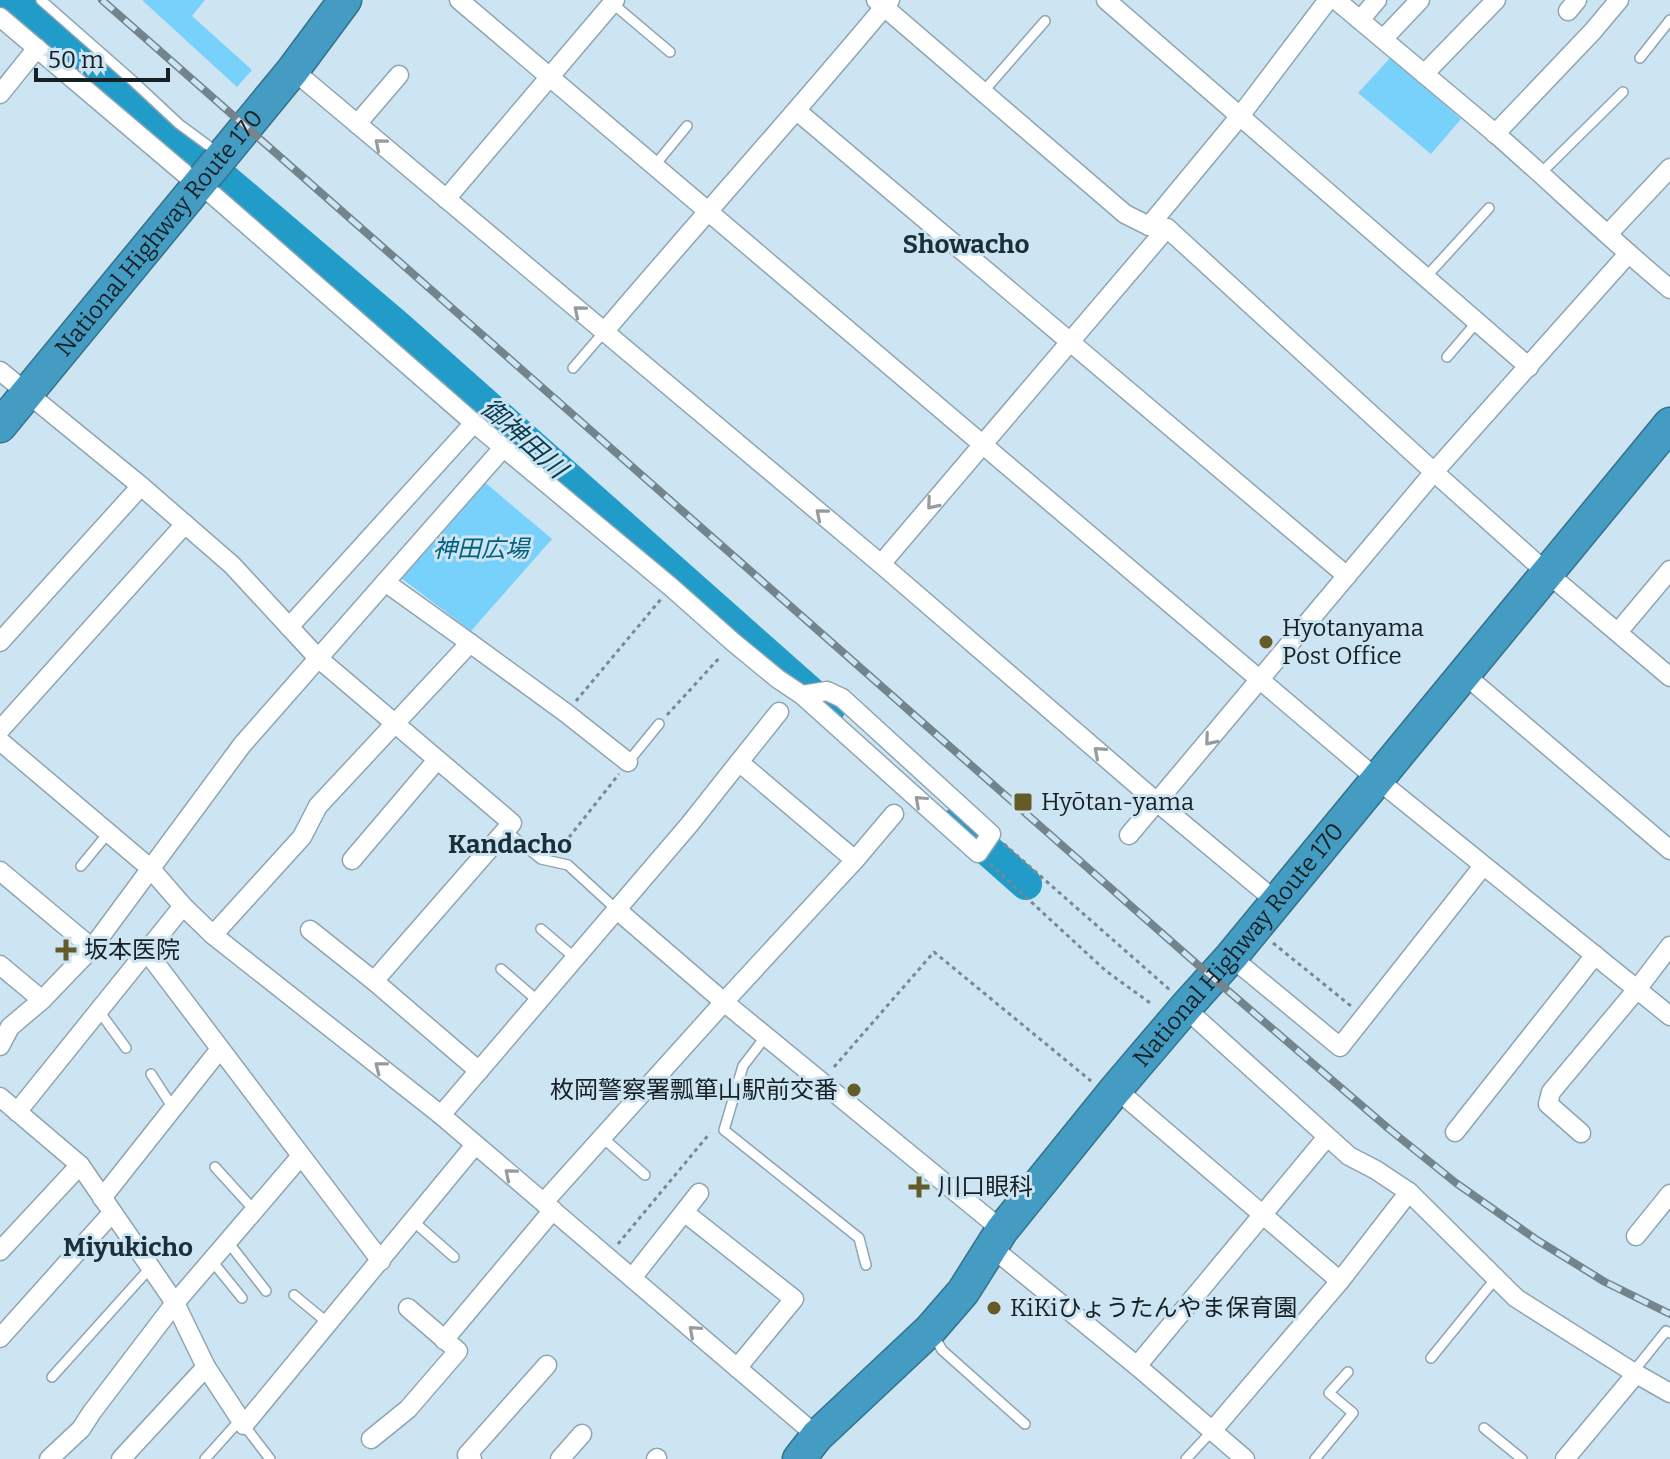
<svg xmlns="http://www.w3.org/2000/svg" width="1670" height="1459" viewBox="0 0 1670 1459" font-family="Bitter,'Noto Sans JP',serif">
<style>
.green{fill:#78d1fa}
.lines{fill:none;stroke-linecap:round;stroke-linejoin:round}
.river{stroke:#219cc9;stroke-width:32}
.lane-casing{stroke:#8ea5b1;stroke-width:12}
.street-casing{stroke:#8ea5b1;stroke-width:21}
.highway-casing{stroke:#34718b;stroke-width:35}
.path{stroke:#788992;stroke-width:3;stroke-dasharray:4 4;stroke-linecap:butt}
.lane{stroke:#fff;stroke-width:9}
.street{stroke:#fff;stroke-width:18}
.highway{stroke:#449cc2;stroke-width:32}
.rail-casing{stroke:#73848d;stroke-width:8}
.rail{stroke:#cde5f2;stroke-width:5;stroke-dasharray:15;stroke-linecap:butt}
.oneway{stroke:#979b9d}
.poi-dot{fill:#635b28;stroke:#cde5f2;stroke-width:3}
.labels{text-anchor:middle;stroke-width:6;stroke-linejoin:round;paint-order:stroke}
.street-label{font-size:24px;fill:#172025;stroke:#cde5f2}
.park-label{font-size:24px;font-style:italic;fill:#026080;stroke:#cde5f2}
.poi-label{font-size:24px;fill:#172025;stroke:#cde5f2;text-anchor:start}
.neighbourhood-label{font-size:26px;font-weight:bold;fill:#1b2f39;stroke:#cde5f2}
.water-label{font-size:26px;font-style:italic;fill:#093c4f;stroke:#cde5f2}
</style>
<rect width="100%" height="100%" fill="#cde5f2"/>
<g class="green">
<path d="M 142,0 L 205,0 L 192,16 L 252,70 L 237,87 Z"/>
<path d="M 1391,57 L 1461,119 L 1431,154 L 1358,93 Z"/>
<path d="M 482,480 L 552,539 L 471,631 L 397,575 Z"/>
</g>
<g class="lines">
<g class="river">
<path d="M 14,0 L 397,326 L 829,709"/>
<path d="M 957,823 L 1026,884"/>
</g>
<g class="lane-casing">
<g id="lane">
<path d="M 41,0 L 133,81 L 179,124 L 217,152"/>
<path d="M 612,3 L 670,52"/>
<path d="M 1640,58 L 1670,20"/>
<path d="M 983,92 L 1045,21"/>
<path d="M 655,165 L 687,126"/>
<path d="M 1540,174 L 1623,92"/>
<path d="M 1426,277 L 1489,208"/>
<path d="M 1447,357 L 1477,322"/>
<path d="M 573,368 L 604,332"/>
<path d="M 628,762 L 659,724"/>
<path d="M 506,831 L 541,859 L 568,865 L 616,909"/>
<path d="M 81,866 L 109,832"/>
<path d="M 541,929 L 575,958"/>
<path d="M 501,969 L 538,1001"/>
<path d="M 99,1011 L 126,1048"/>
<path d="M 766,1036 L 743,1066 L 724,1130 L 859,1238 L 866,1265"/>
<path d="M 151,1074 L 173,1108"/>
<path d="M 603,1138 L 645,1175"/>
<path d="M 215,1167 L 255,1211"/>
<path d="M 413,1221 L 454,1257"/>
<path d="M 228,1242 L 266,1291"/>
<path d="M 212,1261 L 242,1298"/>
<path d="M 294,1295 L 329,1324"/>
<path d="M 934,1336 L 942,1350 L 1025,1424"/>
<path d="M 1431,1358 L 1496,1278"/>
<path d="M 1633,1372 L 1666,1331 L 1670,1333"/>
<path d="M 52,1377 L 150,1268"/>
<path d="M 244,1425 L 270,1459"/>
<path d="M 1484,1428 L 1522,1459"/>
<path d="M 205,1459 L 240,1420"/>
<path d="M 1186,1459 L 1212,1431"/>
<path d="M 1315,1459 L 1353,1413 L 1329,1393 L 1348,1372"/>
</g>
</g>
<g class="street-casing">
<g id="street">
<path d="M 459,0 L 1378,780 L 1670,1016"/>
<path d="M 876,0 L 1125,214 L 1149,226 L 1167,228 L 1434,472 L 1628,254"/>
<path d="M 1106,0 L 1529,367"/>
<path d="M 1336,0 C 1389,45 1443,89 1496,134 C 1554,185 1610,239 1670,289"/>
<path d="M 1568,11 L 1577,0"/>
<path d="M 0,17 L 198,185 L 213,195 L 474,423 L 671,587 L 733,642 L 778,679 L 802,695 L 978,853 L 991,834 L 842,698 L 827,691 L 802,695"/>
<path d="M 1360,20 L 1377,0"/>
<path d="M 1383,39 L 1420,0"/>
<path d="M 293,70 L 881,564 L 1158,803 L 1277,902"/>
<path d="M 1424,74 L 1496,0"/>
<path d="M 0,94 L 37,48"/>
<path d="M 797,111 L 1347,576"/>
<path d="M 357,124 L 399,75"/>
<path d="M 1495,134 L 1593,31 L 1619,0"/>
<path d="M 446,199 L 615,0"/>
<path d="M 1149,226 L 1240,116 L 1328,0"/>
<path d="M 1608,234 L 1670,168"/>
<path d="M 604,332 C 699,220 797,112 890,0"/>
<path d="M 0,371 L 141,486 L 232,565 L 318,658 L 512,823 L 374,981 L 479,1071"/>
<path d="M 881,564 L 1167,228"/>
<path d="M 385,582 L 470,643"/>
<path d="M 289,627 L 474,423"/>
<path d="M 1618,632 L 1670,570"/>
<path d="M 0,642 L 141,486"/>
<path d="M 1465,675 L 1670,850"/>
<path d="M 0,730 L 185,524"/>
<path d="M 0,741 L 150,868 L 183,906 L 213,935 L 441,1115 L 817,1436"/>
<path d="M 739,762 L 779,712"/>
<path d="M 1129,835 L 1434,472 L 1546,572 L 1670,677"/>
<path d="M 352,860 L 437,760"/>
<path d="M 0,871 L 92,948"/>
<path d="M 616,909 L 724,1002 L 1002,1230"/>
<path d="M 310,930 L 374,981"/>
<path d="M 213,935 L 302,837 L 318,806 L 470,643 L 566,713 L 628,762"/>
<path d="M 147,952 L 381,1261"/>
<path d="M 1231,957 L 1340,1047 L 1483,866"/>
<path d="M 0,965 L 42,1000"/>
<path d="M 1185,1008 L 1349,1156 L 1376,1170 L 1409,1192 L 1516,1298 L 1633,1372 L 1670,1393"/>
<path d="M 0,1046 L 10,1027 L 42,1000 L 92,948 L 242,745 L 503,448"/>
<path d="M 1116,1089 L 1340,1281"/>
<path d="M 0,1097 L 80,1165 L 175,1303 L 206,1367 L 244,1425 L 475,1145"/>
<path d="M 17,1112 L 183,906"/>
<path d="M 441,1115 L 689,825 L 739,762 L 855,860"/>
<path d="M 1455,1132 L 1595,955"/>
<path d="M 1581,1133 L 1548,1104 L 1551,1092 L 1638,988 L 1670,946"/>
<path d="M 102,1198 L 220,1049"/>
<path d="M 544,1202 L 724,1002 L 855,860 L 894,814"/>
<path d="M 684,1212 L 794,1299 L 737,1368"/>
<path d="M 1636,1236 L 1670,1194"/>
<path d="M 990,1246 L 1137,1366 L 1245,1459"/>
<path d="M 0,1251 L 80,1165"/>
<path d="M 632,1278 L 699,1193"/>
<path d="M 0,1338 L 112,1213"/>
<path d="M 444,1340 L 553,1210"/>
<path d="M 1137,1366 L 1327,1137"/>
<path d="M 1212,1431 L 1340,1281 L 1409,1192"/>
<path d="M 371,1439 L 408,1409 L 458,1351 L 408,1308"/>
<path d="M 49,1459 L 81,1429 L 92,1412 L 175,1303 L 301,1156"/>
<path d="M 121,1459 L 206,1367"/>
<path d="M 472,1459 L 467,1455 L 547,1365"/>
<path d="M 560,1459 L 582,1434"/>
<path d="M 656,1459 L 657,1458"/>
<path d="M 1565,1459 L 1636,1374"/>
</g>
</g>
<g class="highway-casing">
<g id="highway">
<path id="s1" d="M 0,426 L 293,70 L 345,0"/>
<path id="s2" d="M 799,1459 L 817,1436 L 930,1330 L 963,1292 L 1002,1230 L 1116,1089 L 1185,1008 L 1231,957 L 1670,424"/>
</g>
</g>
<g class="path">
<path d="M 576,701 L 661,599"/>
<path d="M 667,715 L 721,656"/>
<path d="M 1004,844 L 1170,990"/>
<path d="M 559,850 L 619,774"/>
<path d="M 990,864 L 1106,971 L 1153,1005"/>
<path d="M 1273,943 L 1351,1006"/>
<path d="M 834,1067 L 934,952 L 1091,1081"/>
<path d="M 618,1244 L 710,1133"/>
</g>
<use href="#lane" class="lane"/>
<use href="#street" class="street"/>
<use href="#highway" class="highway"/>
<g class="rail-casing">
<path id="rail" d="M 102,0 L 1198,965 L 1389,1129 L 1456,1183 L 1537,1240 L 1605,1282 L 1670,1314"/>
</g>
<use href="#rail" class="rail"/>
</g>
<defs><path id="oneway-chevron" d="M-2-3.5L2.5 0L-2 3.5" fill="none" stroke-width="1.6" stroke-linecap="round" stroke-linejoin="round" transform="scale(2)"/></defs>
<g class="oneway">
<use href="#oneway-chevron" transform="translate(380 144) rotate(-140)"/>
<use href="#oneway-chevron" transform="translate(579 311) rotate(-140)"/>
<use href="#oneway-chevron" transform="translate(932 504) rotate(130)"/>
<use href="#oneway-chevron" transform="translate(821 514) rotate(-140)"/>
<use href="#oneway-chevron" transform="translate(1210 740) rotate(130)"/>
<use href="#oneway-chevron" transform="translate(1099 752) rotate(-139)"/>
<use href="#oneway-chevron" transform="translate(920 801) rotate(-138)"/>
<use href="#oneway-chevron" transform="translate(380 1067) rotate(-142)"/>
<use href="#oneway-chevron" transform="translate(510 1174) rotate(-140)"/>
<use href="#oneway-chevron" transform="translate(694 1331) rotate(-139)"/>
</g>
<g class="poi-dot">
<circle cx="1266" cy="642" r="8"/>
<rect x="1013" y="792" width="20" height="20" rx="4"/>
<path d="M62 938h8v8h8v8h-8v8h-8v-8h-8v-8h8z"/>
<circle cx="854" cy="1090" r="8"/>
<path d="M915 1175h8v8h8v8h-8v8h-8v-8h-8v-8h8z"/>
<circle cx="994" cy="1308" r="8"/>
</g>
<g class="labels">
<g class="street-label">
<text dy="8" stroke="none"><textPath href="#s1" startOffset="250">National Highway Route 170</textPath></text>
<text dy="8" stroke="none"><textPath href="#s2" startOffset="678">National Highway Route 170</textPath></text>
</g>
<g class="park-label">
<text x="481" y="557">神田広場</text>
</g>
<g class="poi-label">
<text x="1282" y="636">Hyotanyama<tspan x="1282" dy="28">Post Office</tspan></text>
<text x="1041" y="810">Hyōtan-yama</text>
<text x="84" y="958">坂本医院</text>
<text x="838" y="1098" text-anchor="end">枚岡警察署瓢箪山駅前交番</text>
<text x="937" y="1195">川口眼科</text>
<text x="1010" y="1316">KiKiひょうたんやま保育園</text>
</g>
<g class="neighbourhood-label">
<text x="966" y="253">Showacho</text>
<text x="510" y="853">Kandacho</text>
<text x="128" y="1256">Miyukicho</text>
</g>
<g class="water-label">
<text transform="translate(524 438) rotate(42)" y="9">御神田川</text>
</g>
</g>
<path d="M36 68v12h132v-12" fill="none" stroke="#172025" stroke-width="4"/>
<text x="48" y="68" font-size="24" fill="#172025" stroke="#cde5f2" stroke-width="6" paint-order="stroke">50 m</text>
</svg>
